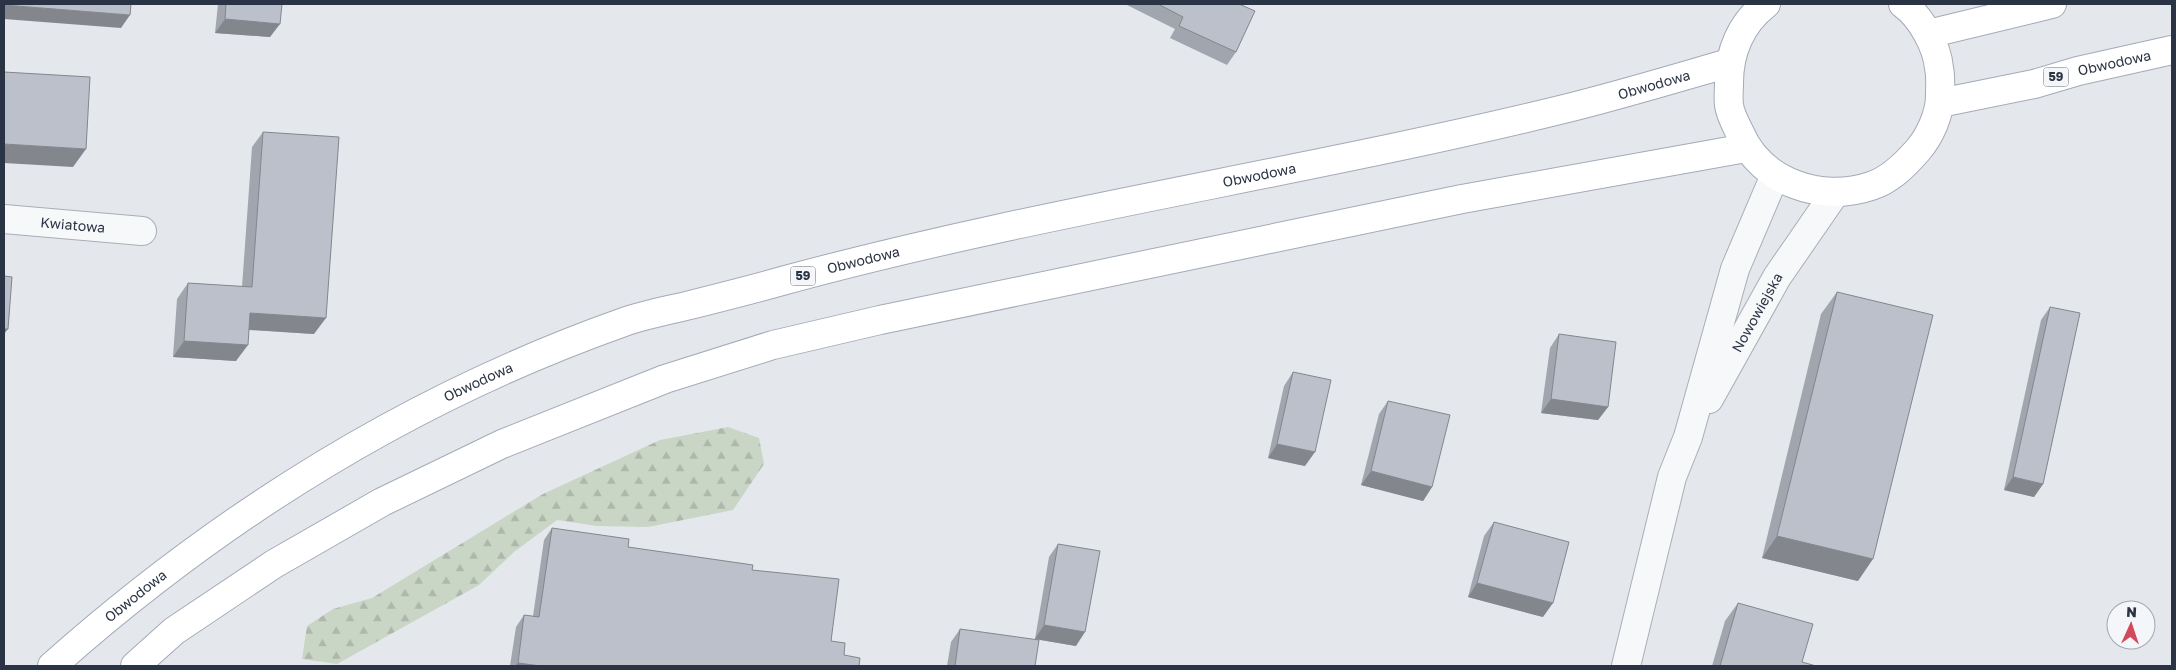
<svg xmlns="http://www.w3.org/2000/svg" width="2176" height="670" viewBox="0 0 2176 670" font-family="'Golos Text',sans-serif">
<style>
.forest{fill:url(#forest-firs)}
.lines{fill:none;stroke-linecap:round;stroke-linejoin:round}
.minor-casing{stroke:#a9aeb7;stroke-width:30}
.major-casing{stroke:#a3abb8;stroke-width:30}
.minor{stroke:#f7f8fa;stroke-width:28}
.major{stroke:#fff;stroke-width:28}
.wall{fill:#a1a5ae}
.shaded-wall{fill:#83868d}
.building{fill:#bbc0ca;stroke:#83868d}
.labels{text-anchor:middle;stroke-width:4;stroke-linejoin:round;paint-order:stroke}
.shield{fill:#f4f6f9;stroke:#676e7b;stroke-width:1}
.shield-label{font-size:12px;font-weight:bold;fill:#2b3445}
.street-label{font-size:14px;fill:#2b3445;stroke:#f4f6f9}
</style>
<defs>
<pattern id="forest-firs" width="22" height="20" patternUnits="userSpaceOnUse" patternTransform="scale(1.25)"><rect width="22" height="20" fill="#c9d6c5"/><path d="M5 1l3.5 6h-7zM16 11l3.5 6h-7z" fill="#adb8ab"/></pattern>
</defs>
<rect width="100%" height="100%" fill="#e4e7ec"/>
<path class="forest" d="M 728,427 L 759,438 L 764,464 L 733,510 L 648,527 L 597,526 L 557,520 L 514,552 L 479,585 L 337,664 L 302,659 L 307,626 L 333,609 L 372,598 L 543,494 L 660,440 Z"/>
<g class="lines">
<g class="minor-casing">
<g id="minor">
<path id="s1" d="M 4,219 L 142,231"/>
<path id="s2" d="M 1709,399 L 1777,277 L 1835,193"/>
<path d="M 1626,666 L 1672,477 L 1688,437 L 1735,269 L 1775,175"/>
</g>
</g>
<g class="major-casing">
<g id="major">
<path d="M 1766,4 C 1741,23 1729,52 1729,83 C 1729,90 1728,98 1729,105 C 1730,114 1736,125 1740,133 C 1761,182 1821,203 1871,186 C 1890,180 1905,165 1918,150 C 1930,136 1940,114 1940,95 C 1940,86 1941,77 1939,68 C 1937,46 1921,17 1903,4"/>
<path d="M 1928,34 L 2052,4"/>
<path id="s3" d="M 1940,103 L 2034,84 L 2078,71 L 2172,50"/>
<path id="s4" d="M 52,666 C 222,515 409,398 624,322 C 644,315 665,311 686,306 C 718,298 750,290 782,281 C 1042,210 1310,172 1572,107 C 1624,94 1677,78 1729,63"/>
<path d="M 135,666 L 174,631 L 274,564 L 382,502 L 502,444 L 665,379 L 773,345 L 880,320 L 1462,199 L 1746,148"/>
</g>
</g>
<use href="#minor" class="minor"/>
<use href="#major" class="major"/>
</g>
<g class="wall">
<path d="M 218,4 L 282,4 L 270,37 L 215,33 Z"/>
<path d="M 1128,4 L 1239,4 L 1236,52 L 1227,65 L 1170,38 L 1175,29 L 1127,5 Z"/>
<path d="M 263,132 L 314,334 L 249,330 L 236,361 L 173,357 L 177,299 L 188,283 L 242,287 L 252,147 Z"/>
<path d="M 1837,292 L 1858,581 L 1762,558 L 1821,314 Z"/>
<path d="M 2050,307 L 2043,484 L 2034,497 L 2004,490 L 2041,320 Z"/>
<path d="M 1559,334 L 1608,407 L 1598,420 L 1541,413 L 1550,348 Z"/>
<path d="M 1293,372 L 1305,466 L 1268,458 L 1284,386 Z"/>
<path d="M 1388,401 L 1432,487 L 1423,501 L 1361,485 L 1379,414 Z"/>
<path d="M 1494,522 L 1543,617 L 1468,597 L 1484,536 Z"/>
<path d="M 552,528 L 628,547 L 752,570 L 831,641 L 844,655 L 859,666 L 510,666 L 516,627 L 524,615 L 533,616 L 544,540 Z"/>
<path d="M 1058,544 L 1076,646 L 1035,639 L 1049,557 Z"/>
<path d="M 1738,603 L 1802,662 L 1816,666 L 1712,666 L 1725,621 Z"/>
<path d="M 960,629 L 1035,666 L 947,666 L 951,642 Z"/>
</g>
<g class="shaded-wall">
<path d="M 4,5 L 130,15 L 121,28 L 4,19 Z"/>
<path d="M 225,19 L 280,24 L 270,37 L 215,33 Z"/>
<path d="M 4,144 L 86,149 L 73,167 L 4,163 Z"/>
<path d="M 250,313 L 326,318 L 314,334 L 239,329 Z"/>
<path d="M 4,329 L 8,329 L 4,334 Z"/>
<path d="M 184,341 L 248,345 L 236,361 L 173,357 Z"/>
<path d="M 1551,399 L 1608,407 L 1598,420 L 1541,413 Z"/>
<path d="M 1277,444 L 1315,452 L 1305,466 L 1268,458 Z"/>
<path d="M 1371,471 L 1432,487 L 1423,501 L 1361,485 Z"/>
<path d="M 2013,477 L 2043,484 L 2034,497 L 2004,490 Z"/>
<path d="M 1777,536 L 1873,559 L 1858,581 L 1762,558 Z"/>
<path d="M 1477,583 L 1553,603 L 1543,617 L 1468,597 Z"/>
<path d="M 1044,625 L 1085,632 L 1076,646 L 1035,639 Z"/>
<path d="M 518,663 L 541,666 L 515,666 Z"/>
</g>
<g class="building">
<path d="M 4,4 L 131,4 L 130,15 L 4,5 Z"/>
<path d="M 226,4 L 282,4 L 280,24 L 225,19 Z"/>
<path d="M 1158,4 L 1239,4 L 1255,11 L 1236,52 L 1179,26 L 1183,17 Z"/>
<path d="M 4,72 L 90,77 L 86,149 L 4,144 Z"/>
<path d="M 263,132 L 339,137 L 326,318 L 250,313 L 248,345 L 184,341 L 188,283 L 252,287 Z"/>
<path d="M 4,276 L 12,277 L 8,329 L 4,329 Z"/>
<path d="M 1837,292 L 1933,315 L 1873,559 L 1777,536 Z"/>
<path d="M 2050,307 L 2080,313 L 2043,484 L 2013,477 Z"/>
<path d="M 1559,334 L 1616,342 L 1608,407 L 1551,399 Z"/>
<path d="M 1293,372 L 1331,380 L 1315,452 L 1277,444 Z"/>
<path d="M 1388,401 L 1450,415 L 1432,487 L 1371,471 Z"/>
<path d="M 1494,522 L 1569,542 L 1553,603 L 1477,583 Z"/>
<path d="M 552,528 L 629,539 L 628,547 L 753,565 L 752,570 L 839,579 L 831,641 L 845,643 L 844,655 L 860,658 L 859,666 L 541,666 L 518,663 L 524,615 L 539,617 Z"/>
<path d="M 1058,544 L 1100,551 L 1085,632 L 1044,625 Z"/>
<path d="M 1738,603 L 1813,624 L 1802,662 L 1816,666 L 1720,666 Z"/>
<path d="M 960,629 L 1039,640 L 1035,666 L 955,666 Z"/>
</g>
<g class="labels">
<g class="shield">
<rect x="2043.5" y="67.5" width="25" height="19" rx="4"/>
<rect x="790.5" y="266.5" width="25" height="19" rx="4"/>
</g>
<g class="shield-label">
<text x="2056" y="81">59</text>
<text x="803" y="280">59</text>
</g>
<g class="street-label">
<text dy="5" stroke="none"><textPath href="#s3" startOffset="179">Obwodowa</textPath></text>
<text dy="5" stroke="none"><textPath href="#s4" startOffset="1729">Obwodowa</textPath></text>
<text dy="5" stroke="none"><textPath href="#s4" startOffset="1324">Obwodowa</textPath></text>
<text dy="5" stroke="none"><textPath href="#s1" startOffset="69">Kwiatowa</textPath></text>
<text dy="5" stroke="none"><textPath href="#s4" startOffset="919">Obwodowa</textPath></text>
<text dy="5" stroke="none"><textPath href="#s2" startOffset="99">Nowowiejska</textPath></text>
<text dy="5" stroke="none"><textPath href="#s4" startOffset="514">Obwodowa</textPath></text>
<text dy="5" stroke="none"><textPath href="#s4" startOffset="109">Obwodowa</textPath></text>
</g>
</g>
<rect width="2176" height="670" fill="none" stroke="#2b3445" stroke-width="10"/>
<g transform="translate(2131 625) rotate(3)"><circle r="24" fill="#f4f6f9" stroke="#a4a8b1"/>
<path d="M0-4L9 19L0 12L-9 19Z" fill="#d1495b"/>
<text y="-8" font-size="14" font-weight="bold" text-anchor="middle" fill="#2b3445">N</text>
</g>
</svg>
